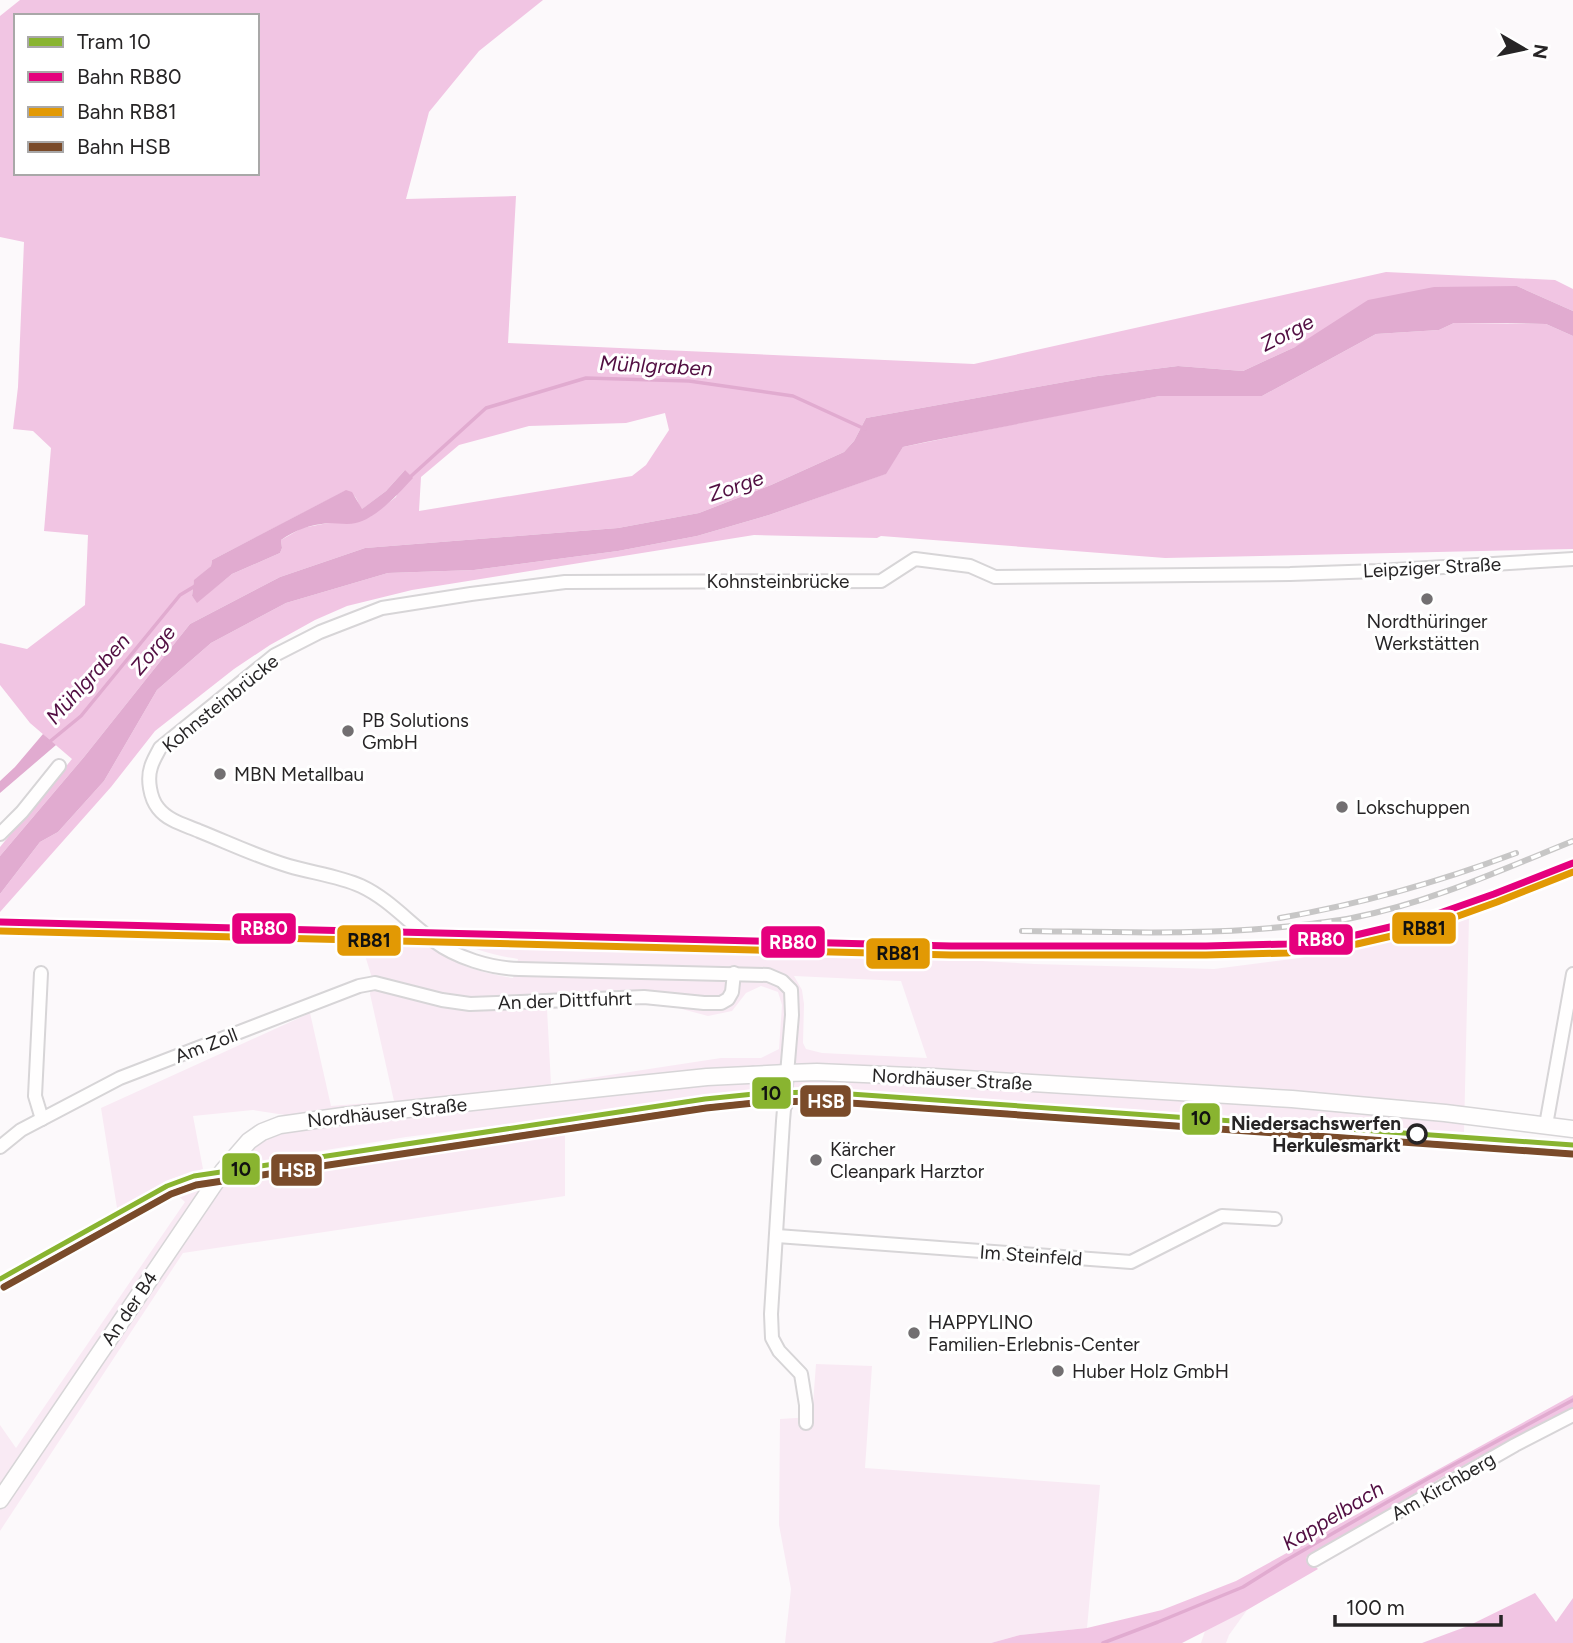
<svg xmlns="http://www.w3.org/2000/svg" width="1573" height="1643" viewBox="0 0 1573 1643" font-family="Figtree,sans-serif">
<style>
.green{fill:#f9eaf4;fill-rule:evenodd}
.forest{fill:#f1c5e3;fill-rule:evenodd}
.water{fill:#e1abd0}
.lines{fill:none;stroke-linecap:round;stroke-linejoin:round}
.stream{stroke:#e1abd0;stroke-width:3.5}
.minor-casing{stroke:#d7d5d7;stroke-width:16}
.major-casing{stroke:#d7d5d7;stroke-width:19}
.minor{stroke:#fffefe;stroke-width:12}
.major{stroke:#fffefe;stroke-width:16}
.rail-casing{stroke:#c7c6c6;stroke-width:6}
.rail{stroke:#fff;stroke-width:3.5;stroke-dasharray:10;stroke-linecap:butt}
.rail-1-casing{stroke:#fff;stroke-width:12}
.rail-2-casing{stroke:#fff;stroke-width:12}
.rail-3-casing{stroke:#fff;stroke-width:12}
.rail-1{stroke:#e5007d;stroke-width:7}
.rail-2{stroke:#e29904;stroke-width:7}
.rail-3{stroke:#7a4b2a;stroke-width:7}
.tram-1-casing{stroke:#fff;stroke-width:10}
.tram-1{stroke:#89b430;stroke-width:5}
.poi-dot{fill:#726f71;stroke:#fff;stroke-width:2.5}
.stop-dot{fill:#fff;stroke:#272526;stroke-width:3.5}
.labels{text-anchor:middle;stroke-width:6;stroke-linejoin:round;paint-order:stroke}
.street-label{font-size:19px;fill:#272526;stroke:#fff}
.poi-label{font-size:19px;fill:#272526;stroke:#fff;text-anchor:start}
.stop-label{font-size:19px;font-weight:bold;fill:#272526;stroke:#fff;text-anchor:end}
.water-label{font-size:21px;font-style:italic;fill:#520e42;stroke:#fff}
.line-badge{stroke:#fff;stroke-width:2.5}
.badge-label{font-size:19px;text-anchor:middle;font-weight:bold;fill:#fff}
.pale-badge-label{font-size:19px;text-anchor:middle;font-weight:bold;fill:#111}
</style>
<rect width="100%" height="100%" fill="#fcf9fb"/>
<g class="green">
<path d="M 1469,917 L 1464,1132 L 797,1087 L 729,1093 L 564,1117 L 406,1137 L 215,1168 L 227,1153 L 256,1125 L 285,1115 L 253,1110 L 193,1116 L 203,1169 L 168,1180 L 117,1208 L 101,1108 L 310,1013 L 331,1106 L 394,1101 L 370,994 L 372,978 L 360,939 L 417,937 C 447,962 475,972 513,978 L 518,959 C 491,955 469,948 445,935 L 786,947 L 856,954 L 1035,964 L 1214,969 L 1300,958 L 1380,941 ZM 794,976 L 901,981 L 927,1058 L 822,1053 L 806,1049 L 803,1043 L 804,1004 L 802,990 ZM 761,986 L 778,992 L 782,1005 L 779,1049 L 761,1058 L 721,1058 L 551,1084 L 547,1009 L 643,1003 L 663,1004 L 708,1016 L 732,1011 L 746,993 Z"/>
<path d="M 565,1128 L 565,1196 L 183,1253 L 0,1531 L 0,1425 L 16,1448 L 185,1202 L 172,1190 L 207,1178 Z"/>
<path d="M 816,1364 L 872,1366 L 865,1468 L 1100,1485 L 1087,1628 L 1020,1635 L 991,1643 L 785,1643 L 791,1589 L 779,1525 L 780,1419 L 812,1417 Z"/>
<path d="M 1247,1610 L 1229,1635 L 1226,1643 L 1201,1643 L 1205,1631 Z"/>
</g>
<g class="forest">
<path d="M 20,0 L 543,0 L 479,51 L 429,112 L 406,199 L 516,196 L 508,343 L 974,364 L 1386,272 L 1555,280 L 1573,289 L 1573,311 L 1517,286 L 1295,347 L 1243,371 L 1178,366 L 1098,376 L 866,418 L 854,441 L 844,452 L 771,485 L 699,513 L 618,528 L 365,548 L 280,577 L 190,624 L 84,757 L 0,856 L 0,847 L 72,759 L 30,723 L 0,685 L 0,643 L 27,649 L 85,605 L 88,535 L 44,531 L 51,448 L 33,431 L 13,429 L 18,387 L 24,242 L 0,237 L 0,16 ZM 16,16 L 257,16 L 257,173 L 16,173 ZM 665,413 L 669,430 L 646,465 L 632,476 L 419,511 L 421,477 L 459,445 L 529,426 L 626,423 ZM 405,470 L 396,497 L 371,516 L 355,523 L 328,523 L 302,528 L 281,540 L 282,548 L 280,553 L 232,574 L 197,602 L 192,596 L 194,581 L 211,566 L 212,560 L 345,491 C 356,493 357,500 361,510 L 386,491 Z"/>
<path d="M 1454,323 L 1546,324 L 1573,336 L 1573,549 L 1165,558 L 881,536 L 877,538 L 754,535 L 412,590 L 347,606 L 315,620 L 270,645 L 234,669 L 155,731 L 111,787 L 0,912 L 0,894 L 40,842 L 58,832 L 104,781 L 157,690 L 211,643 L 286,603 L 388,573 L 474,570 L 618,551 L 697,536 L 769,515 L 885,474 L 903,447 L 1085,410 L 1160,396 L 1262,396 L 1376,334 L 1439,330 Z"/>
<path d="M 1573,1395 L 1573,1409 L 1551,1418 L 1446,1475 L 1306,1558 L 1318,1569 L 1247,1610 L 1182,1643 L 991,1643 L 1020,1635 L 1087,1628 L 1162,1610 L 1236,1581 Z"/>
<path d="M 1535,1593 L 1556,1622 L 1573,1598 L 1573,1643 L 1422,1643 L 1468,1626 Z"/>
</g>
<g class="water">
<path d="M 1517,286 L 1573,311 L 1573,336 L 1546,324 L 1507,323 L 1454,323 L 1439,330 L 1376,334 L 1262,396 L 1160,396 L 926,442 L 903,447 L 886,474 L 769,515 L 697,536 L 618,551 L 474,570 L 388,573 L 286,603 L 211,643 L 157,690 L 104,781 L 58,832 L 40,842 L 0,894 L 0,856 L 84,757 L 190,624 L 280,577 L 365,548 L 618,528 L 699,513 L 771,485 L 844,452 L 854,441 L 866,418 L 1098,376 L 1178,366 L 1243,371 L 1295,347 L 1368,300 L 1434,287 Z"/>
<path d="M 405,470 L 413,478 C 398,494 377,518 356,523 C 347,525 337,523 328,523 C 310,525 295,530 281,540 L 282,548 L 280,553 L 232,574 L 197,603 L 192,596 L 194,580 L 211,566 L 212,560 L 346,490 L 352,492 L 362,509 L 386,491 Z"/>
<path d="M 43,734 L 56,745 L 0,793 L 0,781 L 15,767 Z"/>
</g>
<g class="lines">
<g class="stream">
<path d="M 409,478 L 486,408 L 586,378 L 689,381 L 793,396 L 865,429"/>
<path d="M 48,743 L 81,716 L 180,595 L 195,586"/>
<path d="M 1103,1643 L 1158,1622 L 1243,1587 L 1283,1562 L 1429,1478 L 1573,1400"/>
</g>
<g class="minor-casing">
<g id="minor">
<path d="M 0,834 L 22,812 L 59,766"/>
<path d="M 41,973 L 35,1096 L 42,1119"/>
<path d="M 1546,1125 L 1573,974"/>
<path d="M 0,1147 L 21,1130 L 120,1078 L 359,986 L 375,983 L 442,1000 L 470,1004 L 644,997 L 704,1003 L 721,1003 L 728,999 L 732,992 L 734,973"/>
<path d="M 777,1236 L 1131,1262 L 1222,1216 L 1275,1219"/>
<path d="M 806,1423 L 806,1405 L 801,1374 L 779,1351 L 772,1338 L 771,1314 L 783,1121 L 792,1015 L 791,990 L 782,981 L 768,975 L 519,969 C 490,968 457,958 434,941 C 409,923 389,899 361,886 C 339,876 313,873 289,866 C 258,857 229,843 199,831 C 185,825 168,821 158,808 C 150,798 147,779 151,767 C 153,760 157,754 160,748 L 275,655 L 320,632 L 382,608 L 471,594 L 565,582 L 881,581 L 915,559 L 970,566 L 995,577 L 1290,574 L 1378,571 L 1573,559"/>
<path d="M 1314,1560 L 1515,1445 L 1573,1415"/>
</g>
</g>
<g class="major-casing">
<g id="major">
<path d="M 753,1075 C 774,1084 776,1084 784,1105"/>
<path d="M 0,1500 L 223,1171 L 249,1141 L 262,1132 L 280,1125 L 343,1116 L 621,1086 L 707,1077 L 787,1073 L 817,1072 L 934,1077 L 1292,1099 L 1445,1113 L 1573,1129"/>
</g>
</g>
<use href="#minor" class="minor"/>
<use href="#major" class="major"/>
<g class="rail-casing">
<g id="rail">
<path d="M 1280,918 C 1361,904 1439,882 1516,853"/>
<path d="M 1022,931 C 1118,932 1215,936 1310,924 C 1324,922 1338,921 1352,918 C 1429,903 1501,870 1573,841"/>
</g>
</g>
<use href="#rail" class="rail"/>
<g class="rail-1-casing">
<path id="rail-1" d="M 0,922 L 951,946 L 1206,946 L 1287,944 L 1356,935 L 1420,920 L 1494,894 L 1573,863"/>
</g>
<g class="rail-2-casing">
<path id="rail-2" d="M 0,931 L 951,955 L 1206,955 L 1287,953 L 1357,944 L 1422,929 L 1497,902 L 1573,872"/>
</g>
<g class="rail-3-casing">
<path id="rail-3" d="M 4,1287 L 171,1194 L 196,1185 L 706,1108 L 764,1102 L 822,1101 L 1572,1154"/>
</g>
<use href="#rail-1" class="rail-1"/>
<use href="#rail-2" class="rail-2"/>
<use href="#rail-3" class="rail-3"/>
<g class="tram-1-casing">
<path id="tram-1" d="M 0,1279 L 167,1186 L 194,1176 L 705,1099 L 764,1093 L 822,1092 L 1573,1145"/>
</g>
<use href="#tram-1" class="tram-1"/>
</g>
<g class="poi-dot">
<circle cx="1427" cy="599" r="7"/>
<circle cx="348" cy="731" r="7"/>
<circle cx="220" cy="774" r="7"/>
<circle cx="1342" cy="807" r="7"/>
<circle cx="816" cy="1160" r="7"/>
<circle cx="914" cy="1333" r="7"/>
<circle cx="1058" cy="1371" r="7"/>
</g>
<circle class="stop-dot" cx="1417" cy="1134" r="9"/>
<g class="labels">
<g class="street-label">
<text transform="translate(1432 567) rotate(-3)" y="7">Leipziger Straße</text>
<text x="778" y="588">Kohnsteinbrücke</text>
<text transform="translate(220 703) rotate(-39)" y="7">Kohnsteinbrücke</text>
<text transform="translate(565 1000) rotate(-2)" y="7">An der Dittfuhrt</text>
<text transform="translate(206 1045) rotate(-21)" y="7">Am Zoll</text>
<text transform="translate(952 1079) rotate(3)" y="7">Nordhäuser Straße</text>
<text transform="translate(387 1112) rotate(-6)" y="7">Nordhäuser Straße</text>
<text transform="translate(1031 1255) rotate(4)" y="7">Im Steinfeld</text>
<text transform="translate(129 1308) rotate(-56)" y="7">An der B4</text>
<text transform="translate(1443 1486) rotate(-30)" y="7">Am Kirchberg</text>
</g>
<g class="poi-label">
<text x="1427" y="628" text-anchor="middle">Nordthüringer<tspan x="1427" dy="22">Werkstätten</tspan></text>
<text x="362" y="727">PB Solutions<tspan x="362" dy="22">GmbH</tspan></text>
<text x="234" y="781">MBN Metallbau</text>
<text x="1356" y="814">Lokschuppen</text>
<text x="830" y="1156">Kärcher<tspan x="830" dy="22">Cleanpark Harztor</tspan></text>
<text x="928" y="1329">HAPPYLINO<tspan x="928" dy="22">Familien-Erlebnis-Center</tspan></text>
<text x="1072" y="1378">Huber Holz GmbH</text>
</g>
<g class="stop-label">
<text x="1401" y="1130">Niedersachswerfen<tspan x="1401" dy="22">Herkulesmarkt</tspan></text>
</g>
<g class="water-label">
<text transform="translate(1287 333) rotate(-27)" y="7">Zorge</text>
<text transform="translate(656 366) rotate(3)" y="7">Mühlgraben</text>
<text transform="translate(736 486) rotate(-19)" y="7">Zorge</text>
<text transform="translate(153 650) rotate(-50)" y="7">Zorge</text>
<text transform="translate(88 679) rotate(-48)" y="7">Mühlgraben</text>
<text transform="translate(1333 1516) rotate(-31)" y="7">Kappelbach</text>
</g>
</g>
<g class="line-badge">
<rect x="1391" y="911" width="66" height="34" rx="7" fill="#e29904"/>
<rect x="231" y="912" width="66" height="33" rx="7" fill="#e5007d"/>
<rect x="1288" y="923" width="66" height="33" rx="7" fill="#e5007d"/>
<rect x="336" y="924" width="66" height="33" rx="7" fill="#e29904"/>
<rect x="760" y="925" width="66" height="34" rx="7" fill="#e5007d"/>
<rect x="865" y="937" width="66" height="33" rx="7" fill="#e29904"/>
<rect x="751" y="1076" width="41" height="34" rx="7" fill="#89b430"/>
<rect x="799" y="1084" width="53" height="34" rx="7" fill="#7a4b2a"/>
<rect x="1181" y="1102" width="40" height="34" rx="7" fill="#89b430"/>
<rect x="221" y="1152" width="40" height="34" rx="7" fill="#89b430"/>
<rect x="270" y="1153" width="53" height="34" rx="7" fill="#7a4b2a"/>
</g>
<g class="badge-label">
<text x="264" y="935">RB80</text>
<text x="1321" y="946">RB80</text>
<text x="793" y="949">RB80</text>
<text x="826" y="1108">HSB</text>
<text x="297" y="1177">HSB</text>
</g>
<g class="pale-badge-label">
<text x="1424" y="935">RB81</text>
<text x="369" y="947">RB81</text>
<text x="898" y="960">RB81</text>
<text x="771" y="1100">10</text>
<text x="1201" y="1125">10</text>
<text x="241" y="1176">10</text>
</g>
<rect x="14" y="14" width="245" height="161" fill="#ffffff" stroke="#a9a8a8" stroke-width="2"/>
<rect x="28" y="37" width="35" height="10" fill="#89b430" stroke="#a9a8a8" stroke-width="2"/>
<text x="77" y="49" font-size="21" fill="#272526">Tram 10</text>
<rect x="28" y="72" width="35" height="10" fill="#e5007d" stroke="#a9a8a8" stroke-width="2"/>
<text x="77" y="84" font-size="21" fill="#272526">Bahn RB80</text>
<rect x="28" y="107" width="35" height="10" fill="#e29904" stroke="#a9a8a8" stroke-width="2"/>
<text x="77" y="119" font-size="21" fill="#272526">Bahn RB81</text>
<rect x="28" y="142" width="35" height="10" fill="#7a4b2a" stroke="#a9a8a8" stroke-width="2"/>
<text x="77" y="154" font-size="21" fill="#272526">Bahn HSB</text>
<g transform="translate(1524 49) rotate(99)" stroke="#ffffff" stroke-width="5" paint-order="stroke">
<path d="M0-5L12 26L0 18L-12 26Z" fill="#272526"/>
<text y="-10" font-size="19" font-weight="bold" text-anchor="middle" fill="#272526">N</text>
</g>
<path d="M1335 1615v10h166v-10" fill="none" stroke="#272526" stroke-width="3.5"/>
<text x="1346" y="1615" font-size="21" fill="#272526" stroke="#ffffff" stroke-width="5" paint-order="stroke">100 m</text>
</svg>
